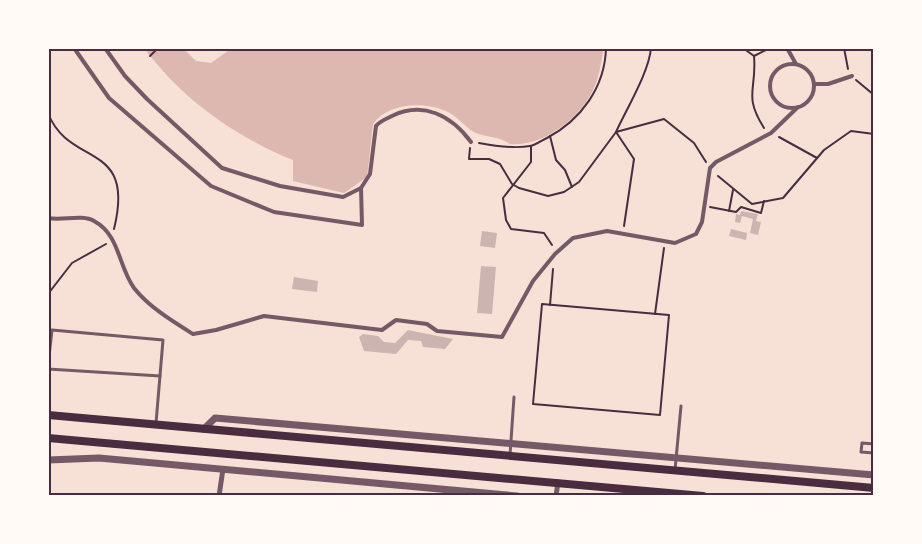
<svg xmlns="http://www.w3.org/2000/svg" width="922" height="544" viewBox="0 0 922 544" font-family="Lato,sans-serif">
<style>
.water{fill:#dcb8b0}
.building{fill:#ccb4b1}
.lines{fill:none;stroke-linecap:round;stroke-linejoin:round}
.path{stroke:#4a2c40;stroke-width:2}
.service{stroke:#755966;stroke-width:3}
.pedestrian{stroke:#755966;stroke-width:4}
.minor{stroke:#755966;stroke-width:5}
.tertiary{stroke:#755966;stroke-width:7}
.secondary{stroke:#4a2c40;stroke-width:8}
.neatline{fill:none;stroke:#4a2c40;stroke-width:2}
</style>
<rect width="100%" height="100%" fill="#f7e1d7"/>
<path class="water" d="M 144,48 L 183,48 L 196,61 L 211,63 L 232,48 L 603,48 L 603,52 C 601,64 599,77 594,88 C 581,118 543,147 510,144 C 499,136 486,138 474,132 C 465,127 458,117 448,112 C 427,101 388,102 373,124 L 367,177 L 344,193 L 293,181 L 293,160 C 234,136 182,99 144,48 Z"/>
<g class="building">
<path d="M 741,211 L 758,214 L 756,221 L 761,222 L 758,235 L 750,233 L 753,219 L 742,216 L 740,223 L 735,222 L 736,214 L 740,215 Z"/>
<path d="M 731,229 L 747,233 L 746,240 L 729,236 Z"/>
<path d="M 482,231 L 497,233 L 495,248 L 480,246 Z"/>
<path d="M 481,266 L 496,267 L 492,314 L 477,313 Z"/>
<path d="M 294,277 L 318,281 L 317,292 L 292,289 Z"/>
<path d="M 408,330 L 453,339 L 445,349 L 423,347 L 421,341 L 408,340 L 396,354 L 364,351 L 359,337 L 363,334 L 378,336 L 384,342 L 395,343 Z"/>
</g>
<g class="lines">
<g class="path">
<path d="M 182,48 L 202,48"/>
<path d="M 743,48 L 754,56 L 770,48"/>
<path d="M 844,48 L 848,69"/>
<path d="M 150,56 L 158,48"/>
<path d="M 754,56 C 757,90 743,95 764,128"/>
<path d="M 856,80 L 874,95"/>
<path d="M 48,113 C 69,168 136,140 114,229"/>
<path d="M 550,136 L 556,160 L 565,170 L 572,187"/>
<path d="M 779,137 L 817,158"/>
<path d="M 479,143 C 495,146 514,149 530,146 C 536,145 542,140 547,138 C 581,120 605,87 606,48"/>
<path d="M 531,147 L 531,162 L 503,198 L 506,220 L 511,229 L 544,233 L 552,245"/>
<path d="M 470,148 L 469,159 L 489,159 L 500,164 L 512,184 L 519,188 L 548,196 L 564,192 L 579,182 L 616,132 L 664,119 L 694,143 L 706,162"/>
<path d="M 718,176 L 752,204 L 783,198 L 824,150 L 851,131 L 874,134"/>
<path d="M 710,207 L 736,212 L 741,207 L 761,213 L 764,201"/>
<path d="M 729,211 L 733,190"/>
<path d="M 624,226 L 634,159 L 616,132 C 627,108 649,72 651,48"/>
<path d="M 48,294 L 72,263 L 106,244"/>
<path d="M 542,304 L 669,315 L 660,415 L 533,404 Z"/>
<path d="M 550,305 L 553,269"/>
<path d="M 655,314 L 664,248"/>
</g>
<g class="service">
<path d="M 48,365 L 52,330 L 163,340 L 156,423"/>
<path d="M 48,369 L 160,376"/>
<path d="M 874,444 L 862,443 L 861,452 L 874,453"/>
<path d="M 510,455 L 514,397"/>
<path d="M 675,470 L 681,406"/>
</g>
<g class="pedestrian">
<path d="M 74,48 L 109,98 L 211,186 L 274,212 L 362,225 L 361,188"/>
<path d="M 105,48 L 125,76 L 147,99 L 222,168 L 280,186 L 343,197 L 361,188 L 370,174 L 376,126 C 380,121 386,119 392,116 C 423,101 451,115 471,142"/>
<path d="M 787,48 L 796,64"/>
<circle cx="792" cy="86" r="22"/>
<path d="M 814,84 L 828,84 L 852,76"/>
<path d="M 48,218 C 62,221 82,214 94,221 C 120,235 118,266 134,288 C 149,307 172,321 193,334 L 216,330 L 264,316 L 382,330 L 396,320 L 427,324 L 437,331 L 502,337 L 533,281 L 555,254 L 573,238 L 607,231 L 675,243 L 696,234 L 702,222 L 710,168 L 716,162 L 771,133 L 798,107"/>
</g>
<g class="minor">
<path d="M 219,496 L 223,469"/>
<path d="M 556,496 L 558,482"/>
</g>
<g class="tertiary">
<path d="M 204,429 L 215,418 L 874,475"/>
<path d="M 48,460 L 99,458 L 517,496"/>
</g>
<g class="secondary">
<path d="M 48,415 L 874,488"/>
<path d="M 48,438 L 703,496"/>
</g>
</g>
<rect width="922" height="544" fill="none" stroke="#fffaf5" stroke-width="99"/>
<rect x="50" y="50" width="822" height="444" class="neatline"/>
</svg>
